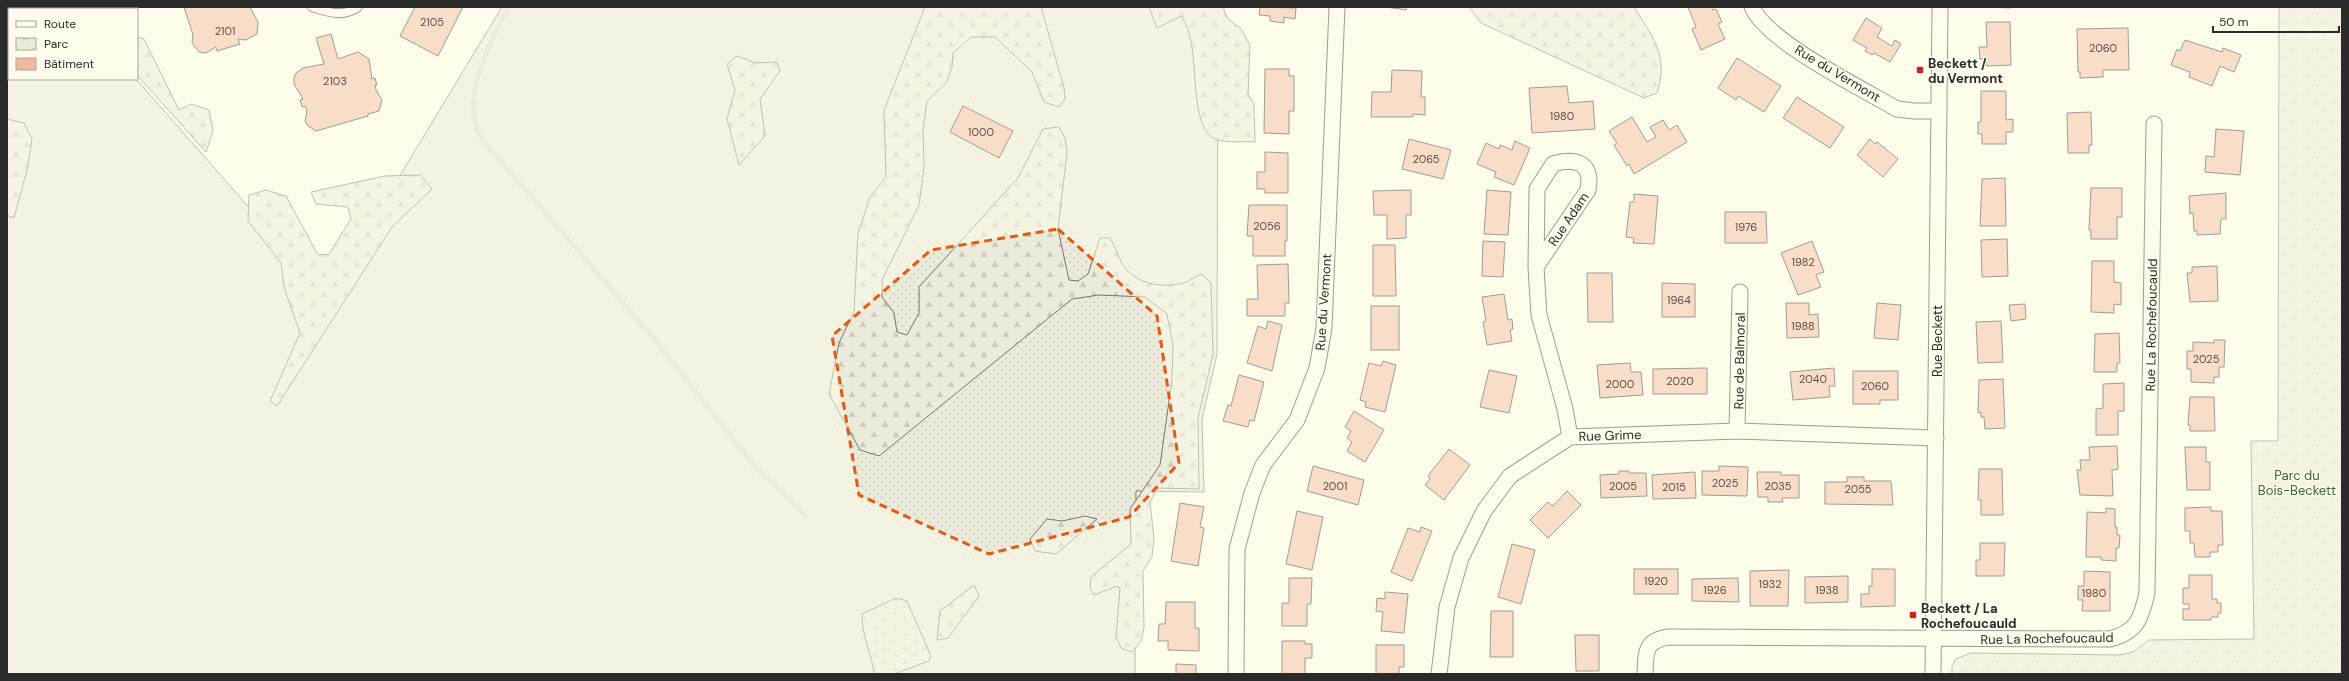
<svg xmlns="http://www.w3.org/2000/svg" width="2349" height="681" viewBox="0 0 2349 681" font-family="'DM Sans',sans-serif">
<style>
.grass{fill:url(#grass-dots);stroke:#74746e}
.forest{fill:url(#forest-firs);stroke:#74746e}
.wetland{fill:url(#wetland-marsh);stroke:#74746e}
.park{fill:url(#park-crowns);stroke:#74746e}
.parking{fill:#eceadb;stroke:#74746e}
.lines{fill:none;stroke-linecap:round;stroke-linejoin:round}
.stream{stroke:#d8d7c9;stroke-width:5}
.building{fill:#f2b8a0;stroke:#2b2b2b}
.service-casing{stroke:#2b2b2b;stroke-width:10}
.minor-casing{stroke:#2b2b2b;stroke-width:17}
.service{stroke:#fdfbea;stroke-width:8}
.minor{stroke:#fdfbea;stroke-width:15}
.marked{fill:none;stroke:#e8590c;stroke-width:3;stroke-dasharray:8 5;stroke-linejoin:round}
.poi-dot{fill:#c62828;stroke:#fdfbea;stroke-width:1.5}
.labels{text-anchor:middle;stroke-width:3;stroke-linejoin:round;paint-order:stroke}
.number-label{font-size:11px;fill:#5d4e48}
.poi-label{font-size:13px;font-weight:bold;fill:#2b2b2b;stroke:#fdfbea;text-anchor:start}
.street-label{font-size:13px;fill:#2b2b2b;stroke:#fdfbea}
.park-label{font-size:13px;fill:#34623c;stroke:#fdfbea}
</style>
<defs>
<pattern id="grass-dots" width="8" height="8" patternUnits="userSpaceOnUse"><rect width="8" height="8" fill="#ecebdb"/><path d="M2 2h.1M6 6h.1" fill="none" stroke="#cbcabc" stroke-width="1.8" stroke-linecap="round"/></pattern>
<pattern id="forest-firs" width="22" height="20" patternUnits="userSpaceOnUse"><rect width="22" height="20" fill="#ecebdb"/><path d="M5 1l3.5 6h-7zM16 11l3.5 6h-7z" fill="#cbcabc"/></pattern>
<pattern id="wetland-marsh" width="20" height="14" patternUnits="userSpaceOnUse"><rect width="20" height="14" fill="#ecebdb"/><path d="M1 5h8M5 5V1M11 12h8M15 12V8" fill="none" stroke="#cbcabc"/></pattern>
<pattern id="park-crowns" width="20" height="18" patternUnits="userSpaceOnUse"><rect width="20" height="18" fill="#ecebdb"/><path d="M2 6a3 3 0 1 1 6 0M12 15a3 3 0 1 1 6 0" fill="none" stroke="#cbcabc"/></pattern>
</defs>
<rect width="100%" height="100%" fill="#fdfbea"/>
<path class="grass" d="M 7,7 L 73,7 L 75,9 L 9,9 L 9,79 L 136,79 L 327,296 L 502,7 L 1218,7 L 1217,354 L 1202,419 L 1204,492 L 1136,491 L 1135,674 L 7,674 Z"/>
<g class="forest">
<path d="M 925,7 L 1041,7 L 1064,88 L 1065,99 L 1059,107 L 1044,102 L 1032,72 L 995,37 L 971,37 L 953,53 L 952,67 L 946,83 L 927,101 L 923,128 L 924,167 L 919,205 L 882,280 L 882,297 L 894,313 L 897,332 L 907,335 L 919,313 L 919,287 L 1018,178 L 1043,129 L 1059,127 L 1065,138 L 1067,152 L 1058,229 L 1069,280 L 1078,281 L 1088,274 L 1100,238 L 1110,238 C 1116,247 1119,261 1126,269 C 1140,285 1163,288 1183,283 C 1189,282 1195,276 1202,274 L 1211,283 L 1213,354 L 1198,418 L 1199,489 L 1158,488 L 1150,502 L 1154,539 L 1152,557 L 1143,571 L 1144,628 L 1141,641 L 1132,652 L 1121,648 L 1116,637 L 1120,588 L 1117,586 L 1094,595 L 1090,588 L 1091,577 L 1131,544 L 1130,509 L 1160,465 L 1172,380 L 1173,346 L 1167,314 L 1145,297 L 1099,295 L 1072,299 L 879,456 L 860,450 L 829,394 L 839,343 L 854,312 L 858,233 L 870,197 L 886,177 L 884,110 Z"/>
<path d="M 1149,7 L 1223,7 L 1227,18 L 1241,29 L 1250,45 L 1248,94 L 1254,104 L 1255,142 C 1243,141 1229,143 1218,140 C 1184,130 1204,44 1181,16 L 1157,28 Z"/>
<path d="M 1469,7 L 1634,7 C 1653,38 1669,55 1657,93 L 1644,98 L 1481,23 Z"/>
<path d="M 137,37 L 144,39 L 179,110 L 191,104 L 209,110 L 213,131 L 206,152 L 137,75 Z"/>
<path d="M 737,56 L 756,63 L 777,62 L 780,71 L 760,99 L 765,136 L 739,165 L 727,119 L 735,90 L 727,64 Z"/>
<path d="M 7,119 L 24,123 L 32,139 L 27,170 L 14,218 L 7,215 Z"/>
<path d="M 420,175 L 432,189 L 392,227 L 277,406 L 270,401 L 300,333 L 284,287 L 281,263 L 248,221 L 249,195 L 266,190 L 286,196 L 318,255 L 329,254 L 351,219 L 348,207 L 316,204 L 311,192 L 385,176 Z"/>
<path d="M 1085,516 L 1097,519 L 1056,554 L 1035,551 L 1030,539 L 1047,519 L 1062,521 Z"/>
<path d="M 974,585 L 979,596 L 948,638 L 937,640 L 940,611 Z"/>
</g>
<path class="wetland" d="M 896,598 L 907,601 L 931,656 L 929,661 L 894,674 L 874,674 C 872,653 861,635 862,614 Z"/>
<path class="park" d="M 2279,7 L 2342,7 L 2342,674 L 1952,674 L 1952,666 L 1956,659 L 1971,653 L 2121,655 L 2133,652 L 2149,640 L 2254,639 L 2251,441 L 2278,441 Z"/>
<path class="parking" d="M 86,7 L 127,7 L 125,9 L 85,9 Z"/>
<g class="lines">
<path class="stream" d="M 509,7 C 487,46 451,117 493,152 L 655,340 L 752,463 L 806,516"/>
</g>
<g class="building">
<path d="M 184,7 L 250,7 L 258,22 L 257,34 L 246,40 L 238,39 L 240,44 L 217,51 L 216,47 L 206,53 L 199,52 L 192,43 L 193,35 Z"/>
<path d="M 415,7 L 463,7 L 438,56 L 400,36 Z"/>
<path d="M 1260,7 L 1296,8 L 1295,19 L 1284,17 L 1284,23 L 1270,21 L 1270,16 L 1259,15 Z"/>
<path d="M 1386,7 L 1407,7 L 1406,10 Z"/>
<path d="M 1688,7 L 1711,7 L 1713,10 L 1716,9 L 1722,22 L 1718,24 L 1725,39 L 1701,50 L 1692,29 L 1696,27 Z"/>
<path d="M 1983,7 L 2011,7 L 2011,8 Z"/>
<path d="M 1866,18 L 1882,28 L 1877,37 L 1892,46 L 1895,40 L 1901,44 L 1890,62 L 1874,53 L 1872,55 L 1865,51 L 1867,48 L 1853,40 Z"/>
<path d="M 1986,22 L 2010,22 L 2011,65 L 1987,66 L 1986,59 L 1980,59 L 1979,47 L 1987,47 Z"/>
<path d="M 2128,28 L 2129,70 L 2103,70 L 2103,77 L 2080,78 L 2080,72 L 2078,72 L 2077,29 Z"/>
<path d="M 331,34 L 338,59 L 358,52 L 369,59 L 372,79 L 375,78 L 377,85 L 375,85 L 376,90 L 382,100 L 379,111 L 368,114 L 368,116 L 316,131 L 308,126 L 305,121 L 307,111 L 305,106 L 302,107 L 300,100 L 303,99 L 294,84 L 294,78 L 296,73 L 303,68 L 324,64 L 316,38 Z"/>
<path d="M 2185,40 L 2222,52 L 2223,48 L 2241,55 L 2234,72 L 2220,66 L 2212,86 L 2189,77 L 2190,72 L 2171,65 L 2177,49 L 2180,51 Z"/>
<path d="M 1737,58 L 1781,86 L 1764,112 L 1738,96 L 1736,100 L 1718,88 Z"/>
<path d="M 1265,69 L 1289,69 L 1289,76 L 1294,76 L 1294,111 L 1289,111 L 1289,134 L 1264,133 Z"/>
<path d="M 1392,70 L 1422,71 L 1421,97 L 1425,97 L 1425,115 L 1413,114 L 1413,117 L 1371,117 L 1372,92 L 1391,92 Z"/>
<path d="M 1567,86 L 1569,103 L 1593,101 L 1595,129 L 1532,133 L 1529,88 Z"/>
<path d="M 1981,91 L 2006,91 L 2006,120 L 2013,119 L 2013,132 L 2006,132 L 2006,144 L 1982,144 L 1982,134 L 1978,134 L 1978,122 L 1981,122 Z"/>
<path d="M 1797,97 L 1844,127 L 1830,148 L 1783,118 Z"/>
<path d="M 963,106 L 1013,131 L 999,158 L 950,132 Z"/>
<path d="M 2091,112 L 2092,145 L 2089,145 L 2089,153 L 2068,153 L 2067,113 Z"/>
<path d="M 1632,117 L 1647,142 L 1656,137 L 1650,127 L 1663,120 L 1669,130 L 1677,125 L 1687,142 L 1634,174 L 1629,164 L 1627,166 L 1614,145 L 1617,143 L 1609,131 Z"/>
<path d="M 2216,129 L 2244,131 L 2240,175 L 2205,172 L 2206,156 L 2214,157 Z"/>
<path d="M 1409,139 L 1451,150 L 1443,179 L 1402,169 Z"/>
<path d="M 1870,139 L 1875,144 L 1877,142 L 1898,159 L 1883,177 L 1857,155 Z"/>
<path d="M 1515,141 L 1530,148 L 1514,185 L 1494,177 L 1496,172 L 1477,164 L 1486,143 L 1499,149 L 1500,145 L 1512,150 Z"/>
<path d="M 1265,152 L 1288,153 L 1288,193 L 1265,193 L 1265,189 L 1257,189 L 1257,172 L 1265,172 Z"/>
<path d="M 2005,178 L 2006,226 L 1980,226 L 1982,179 Z"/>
<path d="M 2091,188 L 2122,188 L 2122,217 L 2117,217 L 2117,239 L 2091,239 L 2091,230 L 2089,230 Z"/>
<path d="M 1411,190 L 1411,215 L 1406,215 L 1406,238 L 1387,239 L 1387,215 L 1374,215 L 1373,191 Z"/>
<path d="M 1487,190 L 1511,192 L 1508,235 L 1484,234 Z"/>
<path d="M 2226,193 L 2226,219 L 2221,219 L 2220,234 L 2197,235 L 2197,231 L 2194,231 L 2193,213 L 2190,214 L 2189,196 Z"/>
<path d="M 1634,194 L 1658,196 L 1654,244 L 1633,243 L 1634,238 L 1626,237 L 1630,202 L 1634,202 Z"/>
<path d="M 1249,205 L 1287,205 L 1287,241 L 1285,241 L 1285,256 L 1253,256 L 1253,236 L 1247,236 Z"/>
<path d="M 1725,212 L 1766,212 L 1767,243 L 1725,243 Z"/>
<path d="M 2007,239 L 2008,276 L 1982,277 L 1981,240 Z"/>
<path d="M 1483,241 L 1505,242 L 1503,277 L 1482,276 Z"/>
<path d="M 1812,241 L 1824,272 L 1816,275 L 1821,287 L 1798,295 L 1781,253 Z"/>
<path d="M 1373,245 L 1395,245 L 1396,296 L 1373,296 Z"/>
<path d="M 2092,261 L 2114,261 L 2114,282 L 2121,283 L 2121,305 L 2114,304 L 2114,313 L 2091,312 Z"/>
<path d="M 1288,264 L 1289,303 L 1285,303 L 1285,316 L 1247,316 L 1247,299 L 1258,299 L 1257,265 Z"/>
<path d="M 2217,266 L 2218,301 L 2190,302 L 2187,273 L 2192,273 L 2192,267 Z"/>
<path d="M 1587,273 L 1612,273 L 1613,322 L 1588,322 Z"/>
<path d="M 1662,283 L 1695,284 L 1695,317 L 1662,317 Z"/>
<path d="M 1504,294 L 1508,320 L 1512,319 L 1513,329 L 1510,330 L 1512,341 L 1487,345 L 1483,322 L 1486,321 L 1482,297 Z"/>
<path d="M 1786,303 L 1809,303 L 1809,315 L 1818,314 L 1819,337 L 1787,338 Z"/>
<path d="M 1877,303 L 1901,305 L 1898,340 L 1874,338 Z"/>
<path d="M 2025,304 L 2026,319 L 2011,321 L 2009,305 Z"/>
<rect x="1371" y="306" width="28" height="44"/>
<path d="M 1268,321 L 1282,325 L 1272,371 L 1247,363 L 1258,326 L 1266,329 Z"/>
<path d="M 2001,321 L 2003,362 L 1978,363 L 1976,322 Z"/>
<path d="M 2119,333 L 2120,363 L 2117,363 L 2117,372 L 2094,372 L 2095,334 Z"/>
<path d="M 2214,340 L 2225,340 L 2224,367 L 2219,367 L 2219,377 L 2214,377 L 2214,383 L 2191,382 L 2191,369 L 2187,369 L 2187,351 L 2193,351 L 2193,342 L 2214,343 Z"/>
<path d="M 1383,361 L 1396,365 L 1385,412 L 1365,407 L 1366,402 L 1360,400 L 1369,363 L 1381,366 Z"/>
<path d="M 1630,363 L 1631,372 L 1641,372 L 1643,395 L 1600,398 L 1597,365 Z"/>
<path d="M 1707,368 L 1707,394 L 1653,394 L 1653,369 Z"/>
<path d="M 1834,368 L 1835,386 L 1829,386 L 1830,397 L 1793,400 L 1790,372 Z"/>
<path d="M 1489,370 L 1517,376 L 1509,413 L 1480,407 Z"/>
<path d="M 1853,371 L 1898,371 L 1898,400 L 1880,400 L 1880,404 L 1853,404 Z"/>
<path d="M 1239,375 L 1264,382 L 1254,421 L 1250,420 L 1248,427 L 1223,421 L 1228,405 L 1231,406 Z"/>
<path d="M 2003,379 L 2005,428 L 1985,429 L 1984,417 L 1981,417 L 1981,412 L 1978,413 L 1979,380 Z"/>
<path d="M 2124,383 L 2124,411 L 2118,411 L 2118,435 L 2096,435 L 2096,409 L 2103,408 L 2103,384 Z"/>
<path d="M 2190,397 L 2214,397 L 2215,431 L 2190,431 L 2190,425 L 2188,425 Z"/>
<path d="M 1354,411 L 1384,430 L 1365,462 L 1347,451 L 1352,442 L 1347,438 L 1351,431 L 1345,427 Z"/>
<path d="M 2117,446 L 2118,469 L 2112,470 L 2113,496 L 2080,495 L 2077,470 L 2081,470 L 2080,460 L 2090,460 L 2089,447 Z"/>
<path d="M 2185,447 L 2206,447 L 2206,462 L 2210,462 L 2210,490 L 2187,490 Z"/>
<path d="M 1449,449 L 1470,465 L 1444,500 L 1425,485 L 1430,479 L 1428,476 Z"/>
<path d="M 1313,466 L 1364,480 L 1358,505 L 1307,491 Z"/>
<path d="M 1719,466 L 1748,467 L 1747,496 L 1702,495 L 1702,471 L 1719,471 Z"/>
<path d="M 1979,469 L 2002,469 L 2003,515 L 1981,515 L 1981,500 L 1978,500 Z"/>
<path d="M 1619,471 L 1629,471 L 1629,473 L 1646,473 L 1647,496 L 1601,498 L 1600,475 L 1619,474 Z"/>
<path d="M 1695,472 L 1696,498 L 1653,499 L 1652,475 Z"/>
<path d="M 1757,472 L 1781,472 L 1781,475 L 1799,475 L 1799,498 L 1782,498 L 1783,502 L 1768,502 L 1768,497 L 1758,497 Z"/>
<path d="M 1847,477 L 1864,477 L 1864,481 L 1891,481 L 1893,505 L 1825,504 L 1825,482 L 1847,482 Z"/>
<path d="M 1567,491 L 1581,505 L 1548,538 L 1530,520 L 1548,502 L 1553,506 Z"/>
<path d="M 1180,503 L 1204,507 L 1200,527 L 1204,528 L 1198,566 L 1171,561 Z"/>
<path d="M 2211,507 L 2211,511 L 2222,511 L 2223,545 L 2218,545 L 2218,552 L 2210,552 L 2210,557 L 2195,557 L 2194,543 L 2190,543 L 2190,531 L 2185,531 L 2185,508 Z"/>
<path d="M 2106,508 L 2115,509 L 2115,527 L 2117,527 L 2117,535 L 2120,535 L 2119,548 L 2116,548 L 2116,561 L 2101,560 L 2101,557 L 2086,557 L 2087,512 L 2106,513 Z"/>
<path d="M 1297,511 L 1323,517 L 1312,570 L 1286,564 Z"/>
<path d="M 1421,527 L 1432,531 L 1412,581 L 1391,572 L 1408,528 L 1420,532 Z"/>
<path d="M 1980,543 L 2005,543 L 2004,576 L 1976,576 L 1976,560 L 1980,560 Z"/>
<path d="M 1512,544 L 1535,550 L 1521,604 L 1498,597 Z"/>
<rect x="1634" y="569" width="44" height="25"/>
<path d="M 1872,569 L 1895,569 L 1895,606 L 1861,607 L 1861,594 L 1869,594 L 1869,586 L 1872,586 Z"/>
<path d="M 1789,570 L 1788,606 L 1750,606 L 1750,571 Z"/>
<path d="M 2084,571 L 2110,572 L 2110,611 L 2082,611 L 2083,600 L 2078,600 L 2078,586 L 2084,586 Z"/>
<path d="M 2189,575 L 2212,575 L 2212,599 L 2217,599 L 2217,603 L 2221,603 L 2221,613 L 2218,613 L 2218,617 L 2211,617 L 2211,620 L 2183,620 L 2183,609 L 2189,609 L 2189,604 L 2183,604 L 2183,588 L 2189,588 Z"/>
<path d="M 1848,576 L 1848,602 L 1805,603 L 1805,577 Z"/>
<path d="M 1289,578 L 1312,578 L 1311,604 L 1307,604 L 1307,626 L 1282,626 L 1282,603 L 1289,603 Z"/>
<path d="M 1738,578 L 1739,602 L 1692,601 L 1692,579 Z"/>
<path d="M 1385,592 L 1408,594 L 1404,633 L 1381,631 L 1383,612 L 1376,611 L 1377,598 L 1385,599 Z"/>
<path d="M 1166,602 L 1195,602 L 1195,628 L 1199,628 L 1199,651 L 1168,650 L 1168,641 L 1158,641 L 1159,624 L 1165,624 Z"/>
<path d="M 1491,611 L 1513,611 L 1513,657 L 1490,657 Z"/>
<path d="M 1575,635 L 1599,635 L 1599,671 L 1576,671 Z"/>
<path d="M 1282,641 L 1305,641 L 1305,644 L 1312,644 L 1312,658 L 1305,658 L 1305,674 L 1282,674 Z"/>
<path d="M 1376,645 L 1404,645 L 1404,667 L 1399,667 L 1399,674 L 1376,674 Z"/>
<path d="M 1176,664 L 1196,665 L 1196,674 L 1176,674 Z"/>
</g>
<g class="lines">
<g class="service-casing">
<path id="service" d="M 312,7 C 328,12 343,18 358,7"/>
</g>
<g class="minor-casing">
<g id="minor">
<path d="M 1752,7 C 1767,42 1863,89 1897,109 L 1914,111 L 1939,111"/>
<path d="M 1536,267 L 1588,190 C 1593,163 1576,157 1553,164 L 1537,189 L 1536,267 L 1539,315 L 1565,409 L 1570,437"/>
<path d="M 1737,431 L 1740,292"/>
<path d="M 1236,674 L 1237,549 L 1252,493 L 1263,465 L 1297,420 L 1317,368 L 1324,328 L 1337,7"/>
<path d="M 1439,674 L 1447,607 L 1461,558 L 1484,511 L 1510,476 L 1570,437 L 1737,431 L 1936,438"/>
<path d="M 1645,674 C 1646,653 1644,641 1668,637 L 2110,639 C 2137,632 2141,619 2147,593 L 2154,124"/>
<path d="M 1933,674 L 1940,7"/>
</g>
</g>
<use href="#service" class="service"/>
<use href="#minor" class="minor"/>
</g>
<path d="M0 0H2349V681H0ZM 1058,229 L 1157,316 L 1179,463 L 1129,517 L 989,554 L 859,495 L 832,336 L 931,250 Z" fill="#fdfbea" fill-opacity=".55" fill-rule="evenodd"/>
<path class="marked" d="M 1058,229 L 1157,316 L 1179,463 L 1129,517 L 989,554 L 859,495 L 832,336 L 931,250 Z"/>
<g class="poi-dot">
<rect x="1916" y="66" width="8" height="8" rx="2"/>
<rect x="1909" y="611" width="8" height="8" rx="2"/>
</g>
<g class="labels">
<g class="number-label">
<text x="432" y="26">2105</text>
<text x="225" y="35">2101</text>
<text x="2103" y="52">2060</text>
<text x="335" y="85">2103</text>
<text x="1562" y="120">1980</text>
<text x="981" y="136">1000</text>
<text x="1426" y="163">2065</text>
<text x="1267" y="230">2056</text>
<text x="1746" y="231">1976</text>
<text x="1803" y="266">1982</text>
<text x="1679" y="304">1964</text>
<text x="1803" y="330">1988</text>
<text x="2206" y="363">2025</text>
<text x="1813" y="383">2040</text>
<text x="1680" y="385">2020</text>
<text x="1620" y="388">2000</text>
<text x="1875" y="390">2060</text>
<text x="1725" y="487">2025</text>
<text x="1335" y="490">2001</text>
<text x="1623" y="490">2005</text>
<text x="1778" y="490">2035</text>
<text x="1674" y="491">2015</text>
<text x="1858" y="493">2055</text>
<text x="1656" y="585">1920</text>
<text x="1770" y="588">1932</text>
<text x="1715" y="594">1926</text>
<text x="1827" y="594">1938</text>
<text x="2094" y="597">1980</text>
</g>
<g class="poi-label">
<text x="1928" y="68">Beckett /<tspan x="1928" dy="15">du Vermont</tspan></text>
<text x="1921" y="613">Beckett / La<tspan x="1921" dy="15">Rochefoucauld</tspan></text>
</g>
<g class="street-label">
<text transform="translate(1838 73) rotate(31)" y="5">Rue du Vermont</text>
<text transform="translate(1568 219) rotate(-56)" y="5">Rue Adam</text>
<text transform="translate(1323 302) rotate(-86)" y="5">Rue du Vermont</text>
<text transform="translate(2151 325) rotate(-89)" y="5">Rue La Rochefoucauld</text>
<text transform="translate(1937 341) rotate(-90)" y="5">Rue Beckett</text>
<text transform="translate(1739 361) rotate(-89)" y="5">Rue de Balmoral</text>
<text transform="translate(1610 435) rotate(-2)" y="5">Rue Grime</text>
<text transform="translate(2047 638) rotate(-1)" y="5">Rue La Rochefoucauld</text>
</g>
<g class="park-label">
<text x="2297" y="480">Parc du<tspan x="2297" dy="15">Bois-Beckett</tspan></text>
</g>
</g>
<rect width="2349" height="681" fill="none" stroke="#2b2b2b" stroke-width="16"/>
<rect x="8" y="8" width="130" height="72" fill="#fdfbea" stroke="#a9a89e"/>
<rect x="16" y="21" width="20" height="6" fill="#fdfbea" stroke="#a9a89e"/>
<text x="44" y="28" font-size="12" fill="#2b2b2b">Route</text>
<rect x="16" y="38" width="20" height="12" fill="url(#park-crowns)" stroke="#a9a89e"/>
<text x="44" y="48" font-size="12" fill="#2b2b2b">Parc</text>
<rect x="16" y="58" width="20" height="12" fill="#f2b8a0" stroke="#a9a89e"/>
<text x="44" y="68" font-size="12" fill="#2b2b2b">Bâtiment</text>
<path d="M2213 26v6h126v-6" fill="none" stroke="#2b2b2b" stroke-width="2"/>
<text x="2219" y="26" font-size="12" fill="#2b2b2b" stroke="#fdfbea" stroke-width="3" paint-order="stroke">50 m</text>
</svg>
